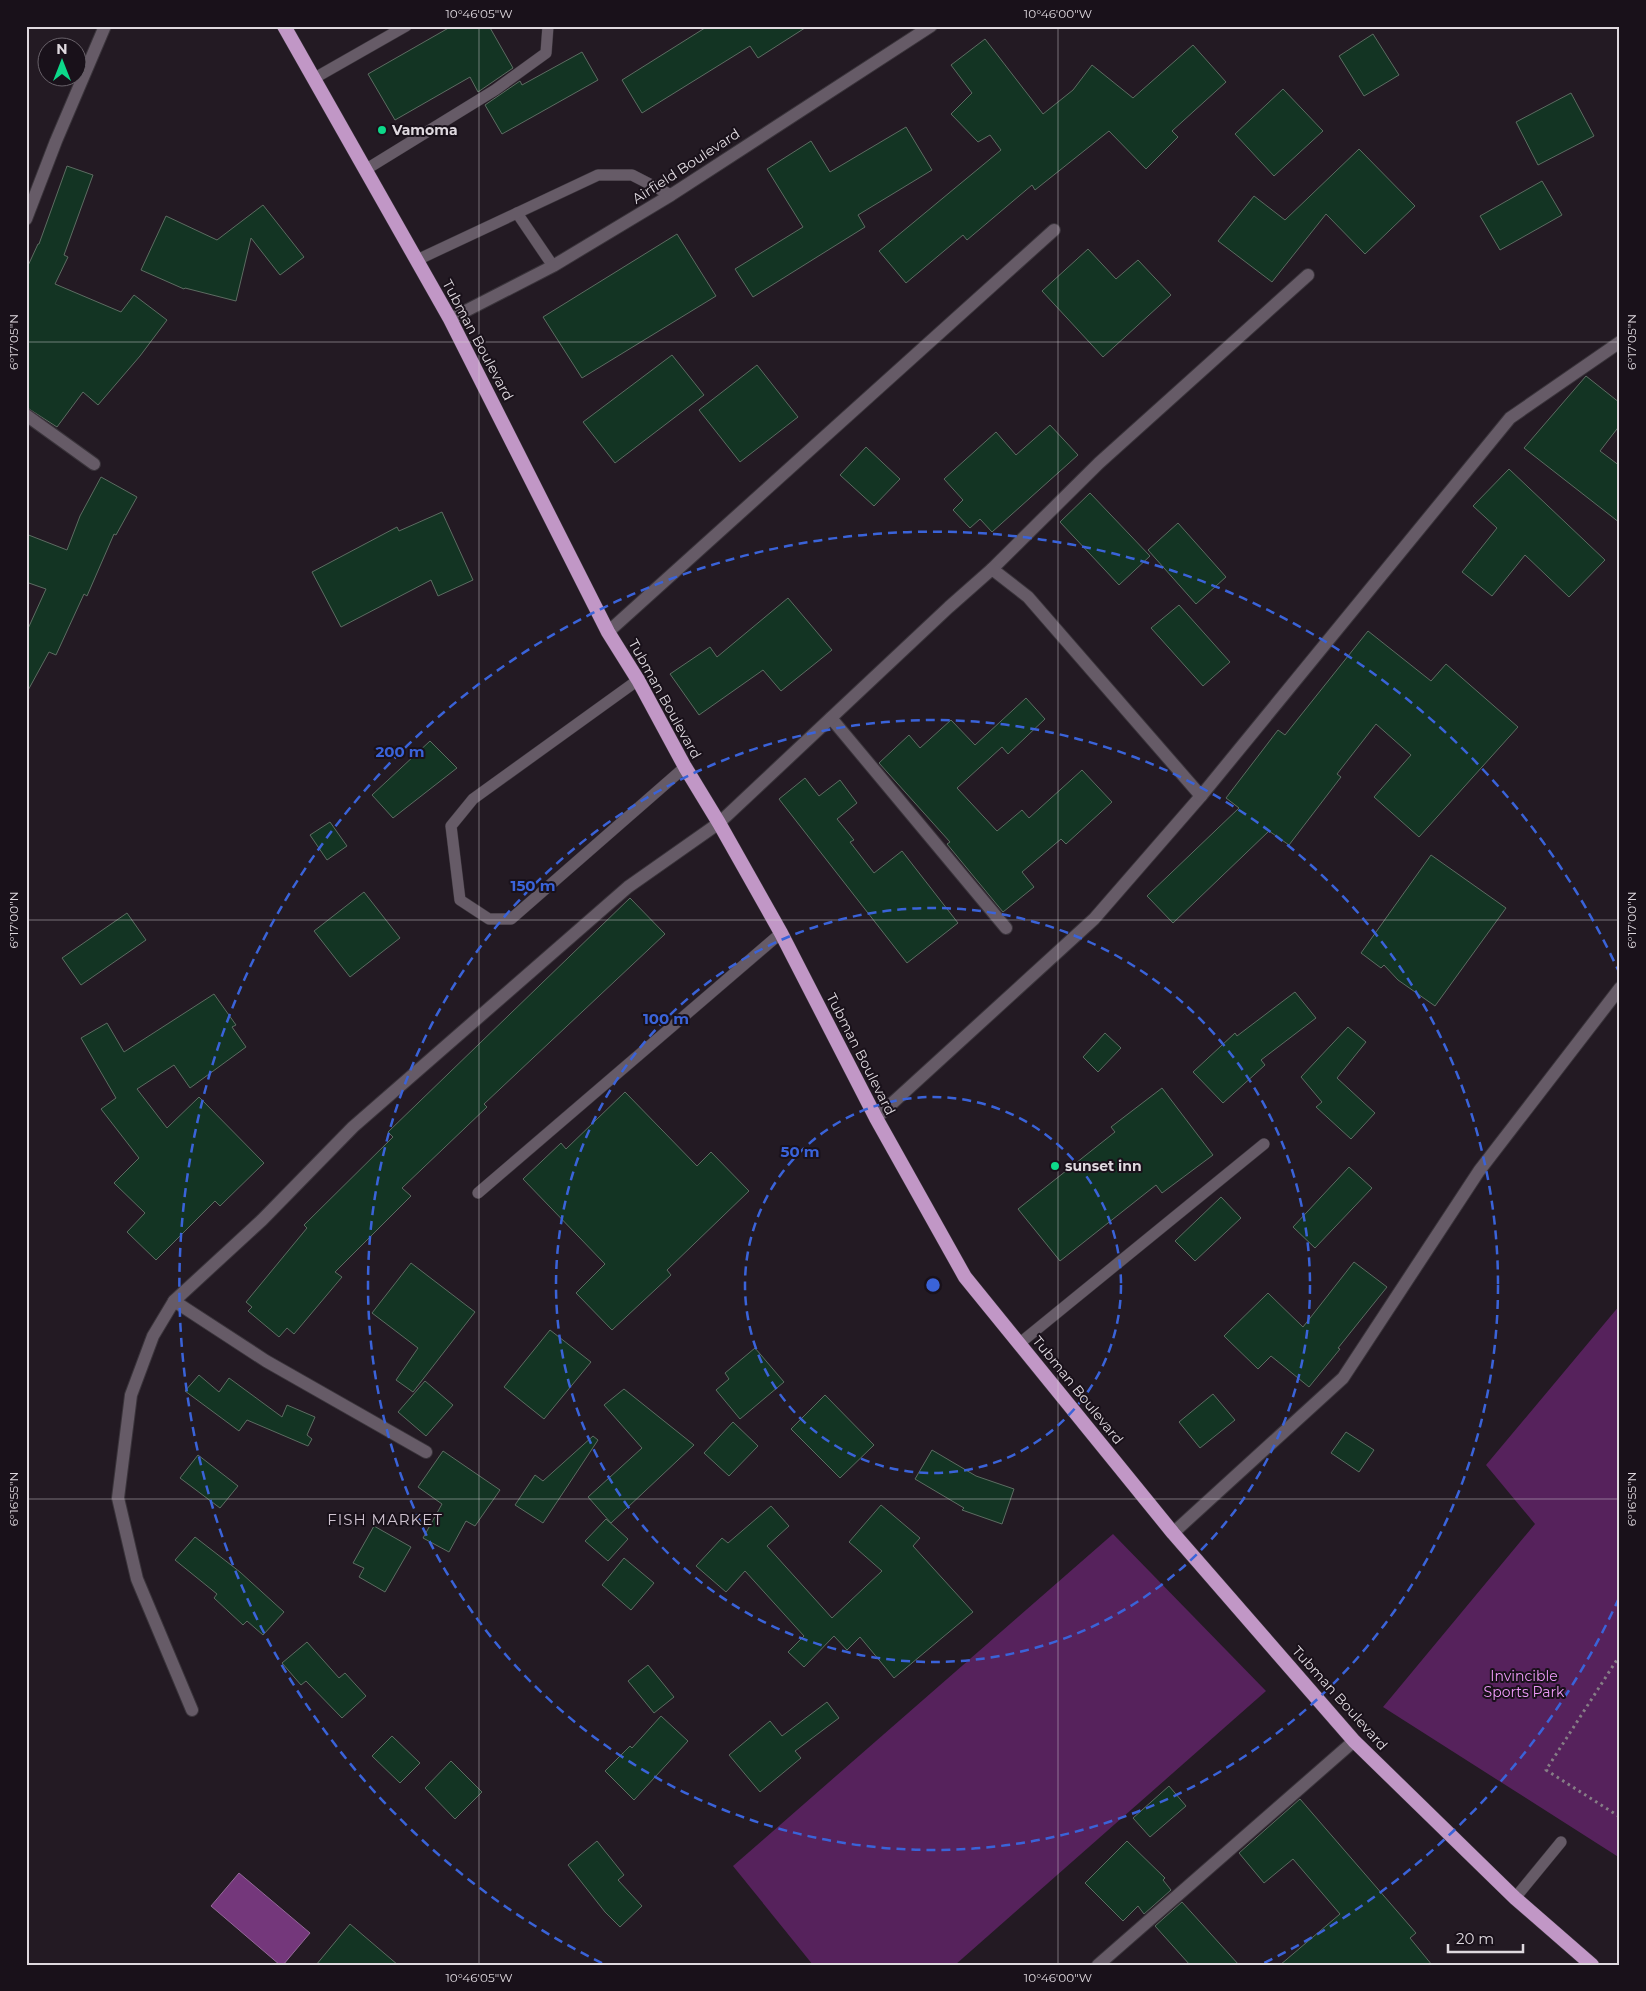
<svg xmlns="http://www.w3.org/2000/svg" width="1646" height="1991" viewBox="0 0 1646 1991" font-family="Montserrat,sans-serif">
<style>
.green{fill:#56225c}
.water{fill:#74377b;stroke:#946899}
.building{fill:#133423;stroke:#5d6c62}
.lines{fill:none;stroke-linecap:round;stroke-linejoin:round}
.service-casing{stroke:#3a343b;stroke-width:12}
.minor-casing{stroke:#3a343b;stroke-width:14}
.tertiary-casing{stroke:#3a343b;stroke-width:14}
.trunk-casing{stroke:#3a343b;stroke-width:15}
.path{stroke:#867e86;stroke-width:3;stroke-dasharray:2.5 4;stroke-linecap:butt}
.service{stroke:#665b67;stroke-width:11}
.minor{stroke:#665b67;stroke-width:12}
.tertiary{stroke:#665b67;stroke-width:12}
.trunk{stroke:#c197c6;stroke-width:14}
.ticks{fill:none;stroke:#dfd9df;stroke-width:1;stroke-opacity:0.45}
.ring{fill:none;stroke:#3a63d9;stroke-width:2.5;stroke-dasharray:9 6}
.poi-dot{fill:#0dd98a;stroke:#19111a;stroke-width:2}
.labels{text-anchor:middle;stroke-width:4;stroke-linejoin:round;paint-order:stroke}
.poi-label{font-size:14px;font-weight:bold;fill:#dfd9df;stroke:#19111a;text-anchor:start}
.street-label{font-size:14px;fill:#dfd9df;stroke:#19111a}
.park-label{font-size:14px;fill:#ef9bf9;stroke:#19111a}
.neighbourhood-label{font-size:15px;letter-spacing:1px;fill:#d0c4d1;stroke:#19111a}
.centre{fill:#3a63d9;stroke:#19111a;stroke-width:2.5}
.ring-label{font-size:15px;text-anchor:middle;font-weight:bold;fill:#3a63d9;stroke:#19111a;stroke-width:4;stroke-linejoin:round;paint-order:stroke}
.neatline{fill:none;stroke:#dfd9df;stroke-width:2}
.ticks-label{font-size:12px;text-anchor:middle;fill:#dfd9df}
</style>
<rect width="100%" height="100%" fill="#231a23"/>
<g class="green">
<path d="M 1620,1305 L 1620,1858 L 1383,1707 L 1535,1524 L 1486,1465 Z"/>
<path d="M 1113,1534 L 1266,1691 L 955,1965 L 813,1965 L 733,1866 Z"/>
</g>
<path class="water" d="M 239,1873 L 310,1933 L 283,1965 L 280,1965 L 211,1906 Z"/>
<g class="building">
<path d="M 452,26 L 489,26 L 513,68 L 478,92 L 470,77 L 395,120 L 368,74 Z"/>
<path d="M 708,26 L 808,26 L 758,58 L 750,46 L 642,113 L 622,80 Z"/>
<path d="M 1373,34 L 1399,75 L 1364,96 L 1339,56 Z"/>
<path d="M 985,39 L 1043,114 L 1073,90 L 1092,65 L 1133,98 L 1193,45 L 1226,82 L 1172,131 L 1178,137 L 1146,169 L 1109,131 L 1035,190 L 1032,185 L 967,240 L 963,235 L 906,283 L 879,251 L 1001,150 L 990,135 L 978,142 L 951,114 L 972,93 L 951,65 Z"/>
<path d="M 582,52 L 598,80 L 502,134 L 485,105 L 520,81 L 522,85 Z"/>
<path d="M 1283,89 L 1323,131 L 1274,176 L 1235,134 Z"/>
<path d="M 1571,93 L 1594,136 L 1538,165 L 1516,122 Z"/>
<path d="M 906,127 L 932,170 L 858,215 L 865,227 L 753,297 L 735,269 L 803,227 L 767,169 L 811,141 L 830,172 Z"/>
<path d="M 1359,149 L 1415,206 L 1365,254 L 1326,214 L 1272,282 L 1218,241 L 1254,196 L 1285,220 Z"/>
<path d="M 67,166 L 93,175 L 64,255 L 68,257 L 55,284 L 121,312 L 134,295 L 167,320 L 140,356 L 98,405 L 83,392 L 57,427 L 26,407 L 26,270 L 38,244 L 39,244 Z"/>
<path d="M 1542,181 L 1562,215 L 1500,250 L 1480,216 Z"/>
<path d="M 263,205 L 304,257 L 280,275 L 251,238 L 236,301 L 185,288 L 184,289 L 141,270 L 166,216 L 217,240 Z"/>
<path d="M 677,234 L 716,296 L 582,378 L 543,317 Z"/>
<path d="M 1088,249 L 1116,279 L 1138,260 L 1171,295 L 1103,357 L 1042,291 Z"/>
<path d="M 672,355 L 704,395 L 615,463 L 583,422 Z"/>
<path d="M 757,365 L 798,417 L 740,462 L 699,410 Z"/>
<path d="M 1586,376 L 1620,403 L 1620,425 L 1600,451 L 1620,466 L 1620,523 L 1524,448 Z"/>
<path d="M 1050,425 L 1078,455 L 992,532 L 980,519 L 970,528 L 953,510 L 963,500 L 944,479 L 996,432 L 1016,455 Z"/>
<path d="M 866,447 L 900,479 L 874,506 L 840,475 Z"/>
<path d="M 1509,469 L 1605,560 L 1569,597 L 1525,555 L 1492,596 L 1462,572 L 1497,528 L 1473,506 Z"/>
<path d="M 101,477 L 137,497 L 116,535 L 114,534 L 87,596 L 84,594 L 56,655 L 49,652 L 26,694 L 26,633 L 46,589 L 26,582 L 26,534 L 67,550 L 80,516 Z"/>
<path d="M 1090,493 L 1150,556 L 1119,585 L 1060,522 Z"/>
<path d="M 442,512 L 473,580 L 438,596 L 431,580 L 341,627 L 312,572 L 397,527 L 399,531 Z"/>
<path d="M 1178,523 L 1226,577 L 1196,604 L 1148,550 Z"/>
<path d="M 788,598 L 832,650 L 781,691 L 763,670 L 699,715 L 670,674 L 710,647 L 717,657 Z"/>
<path d="M 1179,605 L 1230,662 L 1203,686 L 1151,628 Z"/>
<path d="M 1368,631 L 1431,681 L 1446,664 L 1518,727 L 1419,837 L 1374,797 L 1411,755 L 1376,724 L 1337,774 L 1341,777 L 1289,845 L 1269,831 L 1173,923 L 1147,896 L 1239,808 L 1226,798 L 1278,730 L 1285,735 Z"/>
<path d="M 1026,698 L 1045,719 L 1008,754 L 1002,747 L 957,788 L 997,831 L 1022,810 L 1029,818 L 1082,770 L 1112,802 L 1066,844 L 1061,839 L 1022,872 L 1034,887 L 1003,912 L 947,844 L 950,842 L 879,763 L 909,735 L 920,748 L 951,720 L 975,745 Z"/>
<path d="M 430,741 L 457,768 L 393,818 L 372,795 Z"/>
<path d="M 805,778 L 819,796 L 840,780 L 857,803 L 837,819 L 854,840 L 850,842 L 874,873 L 902,851 L 958,923 L 907,963 L 779,799 Z"/>
<path d="M 330,822 L 347,846 L 327,860 L 310,835 Z"/>
<path d="M 1431,855 L 1506,908 L 1435,1006 L 1398,980 L 1384,965 L 1381,968 L 1361,953 Z"/>
<path d="M 364,892 L 400,938 L 350,977 L 314,931 Z"/>
<path d="M 630,898 L 665,934 L 484,1104 L 487,1107 L 402,1188 L 411,1196 L 335,1272 L 342,1277 L 294,1334 L 287,1328 L 279,1337 L 248,1311 L 252,1307 L 246,1302 L 307,1228 L 304,1225 L 393,1137 L 388,1132 Z"/>
<path d="M 127,913 L 146,940 L 81,985 L 62,958 Z"/>
<path d="M 1295,992 L 1316,1018 L 1261,1060 L 1265,1065 L 1223,1103 L 1193,1072 L 1235,1033 L 1237,1036 Z"/>
<path d="M 214,994 L 236,1025 L 232,1027 L 246,1047 L 190,1088 L 174,1065 L 137,1089 L 167,1128 L 199,1097 L 264,1163 L 220,1206 L 215,1201 L 156,1260 L 127,1232 L 145,1213 L 114,1183 L 139,1158 L 101,1109 L 116,1098 L 81,1038 L 107,1023 L 124,1052 Z"/>
<path d="M 1348,1027 L 1366,1042 L 1337,1078 L 1375,1113 L 1351,1139 L 1316,1107 L 1322,1102 L 1301,1077 Z"/>
<path d="M 1105,1033 L 1121,1048 L 1098,1072 L 1083,1057 Z"/>
<path d="M 1162,1088 L 1213,1155 L 1162,1193 L 1156,1185 L 1060,1261 L 1018,1209 L 1115,1132 L 1111,1127 Z"/>
<path d="M 625,1092 L 697,1166 L 711,1152 L 749,1191 L 667,1270 L 671,1275 L 612,1330 L 576,1293 L 605,1264 L 523,1179 L 561,1143 L 566,1149 Z"/>
<path d="M 1349,1167 L 1372,1188 L 1315,1248 L 1293,1227 Z"/>
<path d="M 1221,1197 L 1241,1218 L 1195,1261 L 1175,1241 Z"/>
<path d="M 1354,1262 L 1387,1287 L 1338,1348 L 1340,1349 L 1309,1387 L 1271,1356 L 1258,1369 L 1224,1336 L 1268,1293 L 1303,1327 Z"/>
<path d="M 411,1263 L 475,1312 L 413,1392 L 396,1380 L 418,1348 L 372,1313 Z"/>
<path d="M 550,1330 L 591,1362 L 544,1419 L 504,1387 Z"/>
<path d="M 755,1348 L 784,1382 L 740,1419 L 716,1390 L 729,1379 L 725,1373 Z"/>
<path d="M 199,1375 L 219,1392 L 229,1378 L 282,1417 L 287,1405 L 315,1417 L 307,1435 L 312,1439 L 308,1446 L 247,1420 L 239,1431 L 185,1391 Z"/>
<path d="M 425,1381 L 453,1405 L 426,1436 L 398,1412 Z"/>
<path d="M 624,1389 L 694,1445 L 611,1523 L 588,1497 L 642,1448 L 604,1405 Z"/>
<path d="M 1213,1394 L 1235,1420 L 1200,1448 L 1179,1422 Z"/>
<path d="M 825,1395 L 874,1445 L 840,1478 L 791,1429 Z"/>
<path d="M 733,1422 L 758,1446 L 729,1476 L 704,1453 Z"/>
<path d="M 1346,1432 L 1374,1450 L 1359,1472 L 1331,1453 Z"/>
<path d="M 593,1436 L 598,1440 L 543,1523 L 515,1505 L 535,1475 L 543,1481 Z"/>
<path d="M 932,1450 L 976,1476 L 1014,1489 L 1002,1524 L 962,1510 L 964,1508 L 915,1479 Z"/>
<path d="M 443,1451 L 500,1490 L 475,1526 L 466,1521 L 449,1552 L 423,1538 L 442,1504 L 418,1487 Z"/>
<path d="M 198,1455 L 238,1486 L 220,1508 L 180,1478 Z"/>
<path d="M 881,1505 L 920,1538 L 913,1546 L 973,1612 L 894,1678 L 860,1637 L 847,1650 L 834,1636 L 804,1667 L 788,1652 L 804,1636 L 745,1571 L 726,1592 L 696,1566 L 722,1538 L 728,1543 L 771,1506 L 789,1526 L 767,1546 L 832,1618 L 882,1571 L 849,1542 Z"/>
<path d="M 606,1519 L 628,1539 L 608,1561 L 585,1541 Z"/>
<path d="M 374,1526 L 411,1547 L 385,1592 L 359,1577 L 364,1568 L 353,1563 Z"/>
<path d="M 195,1537 L 240,1572 L 284,1612 L 263,1635 L 247,1621 L 243,1625 L 214,1598 L 217,1594 L 175,1560 Z"/>
<path d="M 624,1558 L 654,1583 L 631,1610 L 602,1585 Z"/>
<path d="M 307,1642 L 339,1678 L 345,1673 L 366,1696 L 342,1718 L 306,1681 L 301,1685 L 282,1663 Z"/>
<path d="M 648,1665 L 674,1697 L 654,1713 L 628,1681 Z"/>
<path d="M 827,1702 L 839,1718 L 795,1751 L 801,1758 L 760,1792 L 729,1755 L 770,1721 L 782,1736 Z"/>
<path d="M 661,1716 L 688,1741 L 634,1800 L 605,1771 L 630,1746 L 632,1748 Z"/>
<path d="M 392,1736 L 420,1763 L 400,1783 L 372,1756 Z"/>
<path d="M 451,1761 L 482,1792 L 455,1819 L 425,1788 Z"/>
<path d="M 1169,1786 L 1186,1806 L 1150,1837 L 1133,1818 Z"/>
<path d="M 1300,1799 L 1416,1933 L 1410,1938 L 1432,1965 L 1280,1965 L 1340,1914 L 1293,1859 L 1264,1883 L 1239,1853 Z"/>
<path d="M 597,1841 L 624,1875 L 618,1880 L 642,1906 L 620,1927 L 605,1912 L 568,1865 Z"/>
<path d="M 1127,1841 L 1165,1878 L 1163,1880 L 1171,1890 L 1144,1914 L 1138,1906 L 1123,1921 L 1085,1883 Z"/>
<path d="M 1182,1902 L 1239,1965 L 1190,1965 L 1155,1926 Z"/>
<path d="M 350,1924 L 398,1965 L 316,1965 Z"/>
</g>
<g class="lines">
<g class="service-casing">
<g id="service">
<path d="M 313,79 L 406,26"/>
<path d="M 365,170 L 495,90 L 546,53 L 548,26"/>
<path d="M 517,213 L 553,266"/>
<path d="M 417,260 L 598,175 L 632,175 L 671,195"/>
<path d="M 638,680 L 473,799 L 451,826 L 460,900 L 489,919 L 511,919 L 685,767"/>
<path d="M 478,1193 L 781,933"/>
<path d="M 1020,1343 L 1264,1144"/>
<path d="M 1515,1898 L 1561,1842"/>
</g>
</g>
<g class="minor-casing">
<g id="minor">
<path d="M 26,219 L 56,141 L 105,26"/>
<path d="M 26,415 L 94,464"/>
<path d="M 992,569 L 1099,463 L 1308,275"/>
<path d="M 608,632 L 1054,230"/>
<path d="M 831,718 L 1006,928"/>
<path d="M 876,1118 L 1094,919 L 1201,796 L 1510,418 L 1620,342"/>
<path d="M 174,1301 L 266,1361 L 426,1452"/>
<path d="M 1173,1533 L 1343,1378 L 1479,1171 L 1620,988"/>
<path d="M 192,1710 L 137,1579 L 118,1498 L 131,1395 L 153,1336 L 174,1301 L 262,1220 L 353,1127 L 628,887 L 719,823 L 949,607 L 992,569 L 1028,597 L 1201,796"/>
<path d="M 1098,1965 L 1354,1741"/>
</g>
</g>
<g class="tertiary-casing">
<path id="tertiary" d="M 450,319 L 553,266 L 671,195 L 931,26"/>
</g>
<g class="trunk-casing">
<path id="trunk" d="M 284,26 L 450,319 L 608,632 L 638,680 L 685,767 L 719,823 L 781,933 L 876,1118 L 965,1277 L 1173,1533 L 1354,1741 L 1515,1898 L 1592,1965"/>
</g>
<path class="path" d="M 1620,1655 L 1546,1770 L 1620,1817"/>
<use href="#service" class="service"/>
<use href="#minor" class="minor"/>
<use href="#tertiary" class="tertiary"/>
<use href="#trunk" class="trunk"/>
</g>
<path class="ticks" d="M 479,26 L 479,1965M 1058,26 L 1058,1965M 26,342 L 1620,342M 26,920 L 1620,920M 26,1499 L 1620,1499"/>
<g class="ring">
<circle cx="933" cy="1285" r="188"/>
<circle cx="933" cy="1285" r="377"/>
<circle cx="933" cy="1285" r="565"/>
<path d="M1619 1598A754 754 0 0 1 1264 1963M602 1963A754 754 0 1 1 1619 972"/>
</g>
<g class="poi-dot">
<circle cx="382" cy="130" r="5"/>
<circle cx="1055" cy="1166" r="5"/>
</g>
<g class="labels">
<g class="poi-label">
<text x="392" y="135">Vamoma</text>
<text x="1065" y="1171">sunset inn</text>
</g>
<g class="street-label">
<text transform="translate(686 166) rotate(-33)" y="5">Airfield Boulevard</text>
<text transform="translate(478 340) rotate(62)" y="5">Tubman Boulevard</text>
<text transform="translate(665 699) rotate(61)" y="5">Tubman Boulevard</text>
<text transform="translate(861 1054) rotate(63)" y="5">Tubman Boulevard</text>
<text transform="translate(1078 1390) rotate(51)" y="5">Tubman Boulevard</text>
<text transform="translate(1340 1698) rotate(48)" y="5">Tubman Boulevard</text>
</g>
<g class="park-label">
<text x="1524" y="1681">Invincible<tspan x="1524" dy="16">Sports Park</tspan></text>
</g>
<g class="neighbourhood-label">
<text x="385" y="1525">FISH MARKET</text>
</g>
</g>
<circle cx="933" cy="1285" r="8" class="centre"/>
<g class="ring-label">
<text x="400" y="757">200 m</text>
<text x="533" y="891">150 m</text>
<text x="666" y="1024">100 m</text>
<text x="800" y="1157">50 m</text>
</g>
<rect width="1646" height="1991" fill="none" stroke="#19111a" stroke-width="55"/>
<g transform="translate(62 62)"><circle r="24" fill="#19111a" stroke="#686169"/>
<path d="M0-4L9 19L0 12L-9 19Z" fill="#0dd98a"/>
<text y="-8" font-size="14" font-weight="bold" text-anchor="middle" fill="#dfd9df">N</text>
</g>
<path d="M1448 1944v8h75v-8" fill="none" stroke="#dfd9df" stroke-width="2.5"/>
<text x="1456" y="1944" font-size="15" fill="#dfd9df" stroke="#19111a" stroke-width="4" paint-order="stroke">20 m</text>
<rect x="28" y="28" width="1590" height="1936" class="neatline"/>
<g class="ticks-label">
<text x="479" y="18">10°46'05"W</text>
<text x="1058" y="18">10°46'00"W</text>
<text transform="translate(14 342) rotate(-90)" y="4">6°17'05"N</text>
<text transform="translate(1632 342) rotate(-90)" y="4">6°17'05"N</text>
<text transform="translate(14 920) rotate(-90)" y="4">6°17'00"N</text>
<text transform="translate(1632 920) rotate(-90)" y="4">6°17'00"N</text>
<text transform="translate(14 1499) rotate(-90)" y="4">6°16'55"N</text>
<text transform="translate(1632 1499) rotate(-90)" y="4">6°16'55"N</text>
<text x="479" y="1982">10°46'05"W</text>
<text x="1058" y="1982">10°46'00"W</text>
</g>
</svg>
